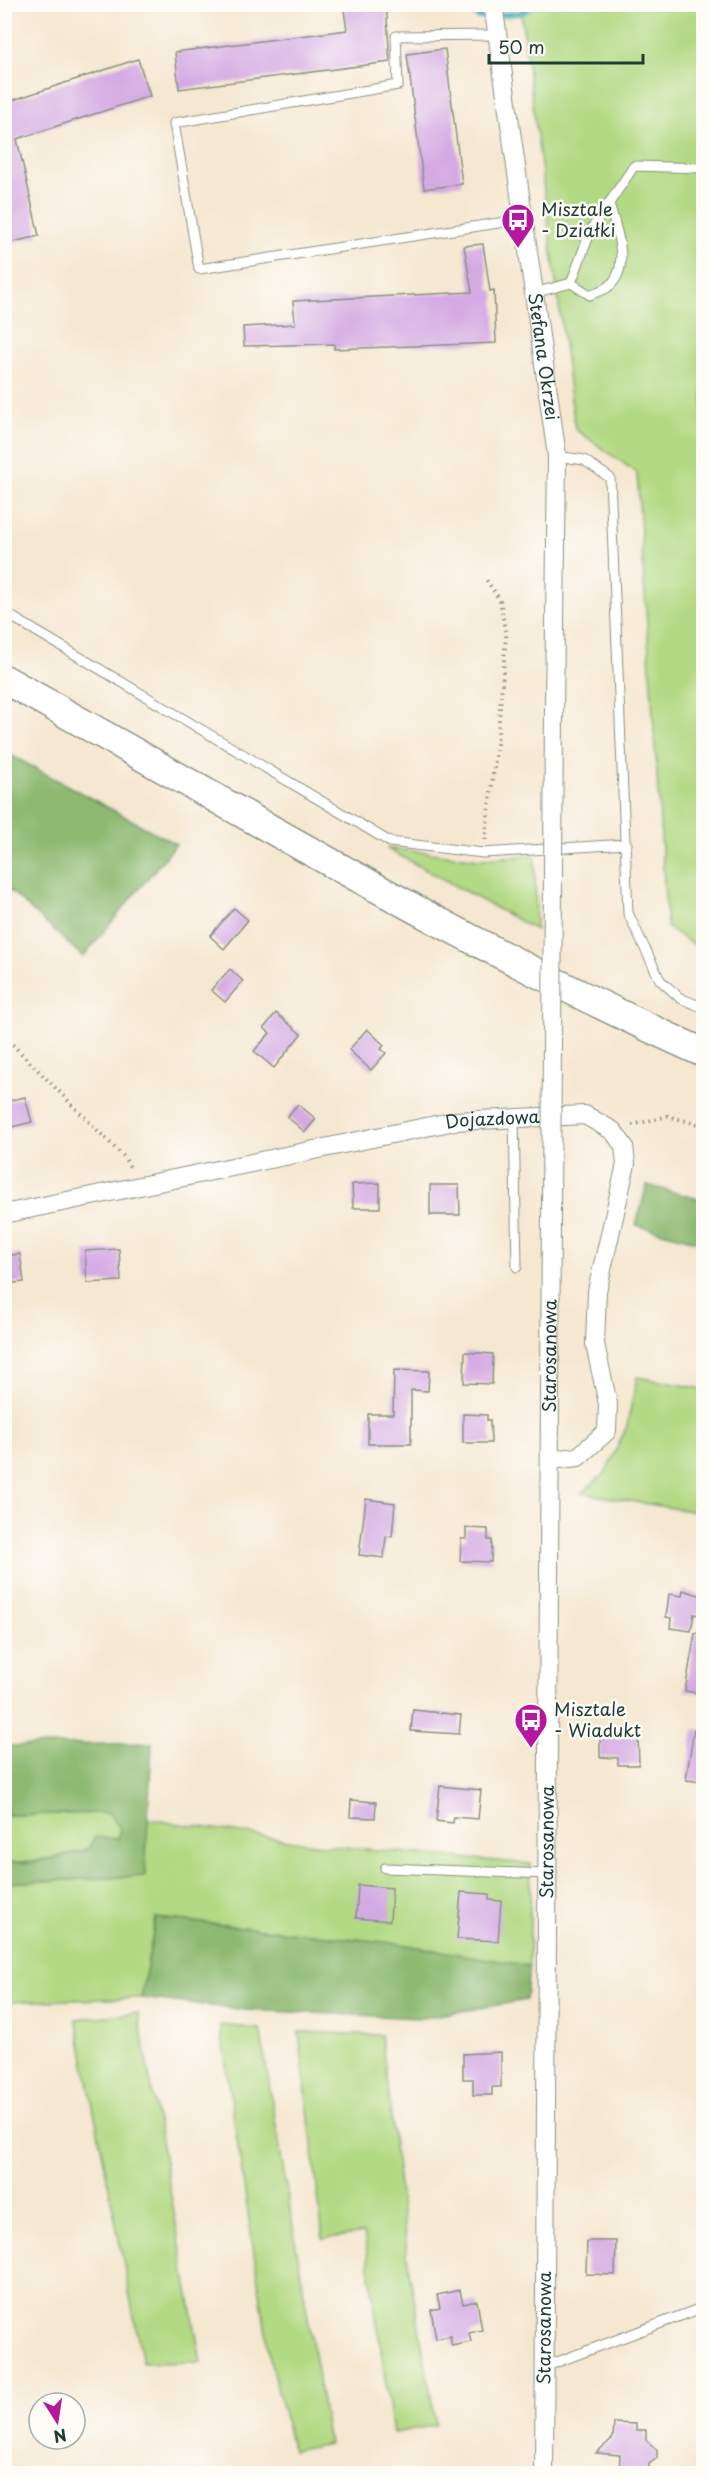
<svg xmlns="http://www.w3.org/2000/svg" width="708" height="2478" viewBox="0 0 708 2478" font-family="'Playpen Sans',sans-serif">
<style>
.green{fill:#b2d983;stroke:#688b5c;stroke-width:1.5}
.forest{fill:#8db971;stroke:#567b52;stroke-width:1.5}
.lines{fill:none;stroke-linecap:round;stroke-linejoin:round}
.stream{stroke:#3aacb2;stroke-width:6}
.building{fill:#d4aae3}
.lane-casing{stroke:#8a9282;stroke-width:11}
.street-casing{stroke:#8a9282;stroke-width:20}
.primary-casing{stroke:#8a9282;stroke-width:31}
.path{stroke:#8a9282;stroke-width:4;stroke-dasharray:1.5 4.5;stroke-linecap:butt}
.lane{stroke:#fff;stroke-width:9}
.street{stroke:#fff;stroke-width:18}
.primary{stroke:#fff;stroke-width:28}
.street-bridge-casing{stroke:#8a9282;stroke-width:20;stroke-linecap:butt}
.street-bridge{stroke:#fff;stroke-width:18}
.labels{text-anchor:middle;stroke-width:5;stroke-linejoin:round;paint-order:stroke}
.poi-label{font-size:18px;fill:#1f3d34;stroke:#fdfcf7;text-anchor:start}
.street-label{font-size:18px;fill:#1f3d34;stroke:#fdfcf7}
</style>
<rect width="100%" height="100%" fill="#fdfcf7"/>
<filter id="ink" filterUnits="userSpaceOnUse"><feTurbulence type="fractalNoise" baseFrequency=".0167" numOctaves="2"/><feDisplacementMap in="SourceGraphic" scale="12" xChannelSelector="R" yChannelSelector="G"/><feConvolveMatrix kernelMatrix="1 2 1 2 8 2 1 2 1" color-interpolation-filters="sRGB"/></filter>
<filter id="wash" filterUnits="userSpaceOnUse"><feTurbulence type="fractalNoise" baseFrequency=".008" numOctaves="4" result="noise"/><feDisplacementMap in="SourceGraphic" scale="24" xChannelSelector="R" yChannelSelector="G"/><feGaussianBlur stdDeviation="1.35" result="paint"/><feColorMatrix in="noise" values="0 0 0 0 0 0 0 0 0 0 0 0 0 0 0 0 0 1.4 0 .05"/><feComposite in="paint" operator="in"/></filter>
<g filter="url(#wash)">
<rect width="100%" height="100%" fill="#f5e7d0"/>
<g class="green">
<path d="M 520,5 L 703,5 L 703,951 L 667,927 L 637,473 L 575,429 Z"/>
<path d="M 386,848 L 480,859 L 535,855 L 536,930 Z"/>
<path d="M 637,1377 L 703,1389 L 703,1513 L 582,1493 L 606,1472 L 627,1426 Z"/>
<path d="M 109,1813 L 120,1828 L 118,1839 C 81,1852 44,1863 5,1862 L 4,1815 Z"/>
<path d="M 147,1819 L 321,1845 L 531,1864 L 529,1966 L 394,1943 L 156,1918 L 141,1998 L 5,2002 L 5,1883 L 144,1876 Z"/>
<path d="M 138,2013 L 201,2362 L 143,2363 L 76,2019 Z"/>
<path d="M 220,2025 L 260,2029 L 329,2444 L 293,2451 L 270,2360 Z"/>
<path d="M 299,2032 L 381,2035 L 409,2270 L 436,2425 L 393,2433 L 364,2233 L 323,2239 Z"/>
</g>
<g class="forest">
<path d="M 5,752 L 176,844 L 83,957 L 5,886 Z"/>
<path d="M 647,1185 L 703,1200 L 703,1243 L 636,1225 Z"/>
<path d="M 152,1743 L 145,1876 L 5,1883 L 5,1862 L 31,1863 L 87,1850 L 95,1837 L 118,1839 L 120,1828 L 109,1813 L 5,1815 L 5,1746 Z"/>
<path d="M 156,1918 L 394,1943 L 529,1966 L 526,2000 L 421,2018 L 247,2010 L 141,1998 Z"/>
</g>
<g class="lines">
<path class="stream" d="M 465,4 L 478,17 L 521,13 L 535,4"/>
</g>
<g id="blocks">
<g class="building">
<path d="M 343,4 L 386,4 L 390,62 L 179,89 L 175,52 L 347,30 Z"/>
<path d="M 445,49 L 462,184 L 424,189 L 407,54 Z"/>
<path d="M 138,59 L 150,96 L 17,139 L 39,236 L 4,244 L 4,103 Z"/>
<path d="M 483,244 L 490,291 L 494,290 L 496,343 L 334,349 L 334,344 L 244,346 L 243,327 L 295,324 L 293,301 L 472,292 L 464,246 Z"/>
<path d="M 234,908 L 248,920 L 224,949 L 210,936 Z"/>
<path d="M 230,969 L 243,981 L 225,1002 L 211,990 Z"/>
<path d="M 276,1013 L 301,1034 L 274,1068 L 254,1051 L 270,1033 L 264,1028 Z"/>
<path d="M 367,1029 L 384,1045 L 381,1049 L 386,1053 L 371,1070 L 349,1050 Z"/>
<path d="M 25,1097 L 32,1122 L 4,1129 L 4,1102 Z"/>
<path d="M 298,1104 L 316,1119 L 305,1132 L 287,1117 Z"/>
<path d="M 380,1183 L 380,1208 L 353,1208 L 352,1184 Z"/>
<path d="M 430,1185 L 459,1185 L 460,1215 L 430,1215 Z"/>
<path d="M 119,1249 L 121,1281 L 87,1283 L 85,1251 Z"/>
<path d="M 20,1254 L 24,1282 L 4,1284 L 4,1256 Z"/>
<path d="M 465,1352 L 493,1354 L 492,1384 L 464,1383 Z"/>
<path d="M 394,1370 L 429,1371 L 428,1391 L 411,1390 L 411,1444 L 368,1444 L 368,1414 L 393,1414 Z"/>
<path d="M 463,1414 L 487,1415 L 487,1420 L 490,1420 L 491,1443 L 463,1443 Z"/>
<path d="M 366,1499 L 395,1503 L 392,1537 L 386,1536 L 384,1558 L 359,1555 Z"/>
<path d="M 466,1528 L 488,1529 L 488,1540 L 492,1540 L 491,1562 L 460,1561 L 461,1539 L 466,1539 Z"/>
<path d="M 683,1590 L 702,1596 L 699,1615 L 694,1614 L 691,1631 L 670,1628 L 671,1618 L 666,1617 L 669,1594 L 682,1596 Z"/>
<path d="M 695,1633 L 704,1633 L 704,1694 L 685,1691 Z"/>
<path d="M 413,1710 L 461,1715 L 459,1734 L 411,1731 Z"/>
<path d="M 694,1729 L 704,1730 L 704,1782 L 686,1780 Z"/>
<path d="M 600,1736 L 638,1737 L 639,1765 L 618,1765 L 618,1758 L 600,1757 Z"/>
<path d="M 440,1786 L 481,1790 L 478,1819 L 454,1817 L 453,1823 L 436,1821 Z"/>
<path d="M 351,1800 L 376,1802 L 375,1818 L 350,1817 Z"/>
<path d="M 358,1885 L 392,1888 L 390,1921 L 356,1918 Z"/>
<path d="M 461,1892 L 489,1894 L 489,1900 L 501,1901 L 498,1941 L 457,1939 Z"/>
<path d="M 501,2052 L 501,2087 L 492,2087 L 492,2095 L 473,2095 L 473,2079 L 463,2079 L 463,2054 Z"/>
<path d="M 587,2241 L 616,2241 L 615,2275 L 586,2274 Z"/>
<path d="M 460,2290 L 463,2304 L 477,2301 L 482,2330 L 469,2333 L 471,2342 L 452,2346 L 450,2336 L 436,2339 L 431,2310 L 440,2308 L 437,2295 Z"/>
<path d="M 614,2423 L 636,2424 L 636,2430 L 646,2430 L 646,2440 L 657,2450 L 657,2458 L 649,2464 L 649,2470 L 639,2470 L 639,2474 L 619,2474 L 620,2455 L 596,2453 L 613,2438 Z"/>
</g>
</g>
</g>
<g filter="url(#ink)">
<use href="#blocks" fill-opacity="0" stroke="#8a9282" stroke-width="1.5"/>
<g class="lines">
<g class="lane-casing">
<g id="lane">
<path d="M 498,35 L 396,36 L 398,85 L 174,123 L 199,269 L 524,219"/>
<path d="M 571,283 L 590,295 C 595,292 603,291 608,287 C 633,268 615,227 609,203"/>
<path d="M 534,293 L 571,283 L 591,230 L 634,166 L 704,168"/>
<path d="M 557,456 L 584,460 L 610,478 L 628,913 L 660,980 L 680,998 L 704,1008"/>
<path d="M 4,612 L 390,842 L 483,853 L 627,844"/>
<path d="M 514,1117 L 517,1267"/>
<path d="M 385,1868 L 547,1874"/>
<path d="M 544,2367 L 704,2307"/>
</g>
</g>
<g class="street-casing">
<g id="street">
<path id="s1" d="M 493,4 L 557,456 L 554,710"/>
<path id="s2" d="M 4,1214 L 455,1121 L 585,1115 L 613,1131 L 624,1146 L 626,1164 L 597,1291 L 595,1344 L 608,1404 L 607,1431 L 578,1457 L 552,1460"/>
<path id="s3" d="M 544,2474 L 551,1212"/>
</g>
</g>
<g class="primary-casing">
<path id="primary" d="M 4,679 C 235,807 463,945 704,1053"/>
</g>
<g class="path">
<path d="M 485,840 L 497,744 L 506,636 L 500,600 L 485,578"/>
<path d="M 4,1036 L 123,1156 L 132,1170"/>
<path d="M 632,1125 L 668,1116 L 704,1126"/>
</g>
<use href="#lane" class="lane"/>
<use href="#street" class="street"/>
<use href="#primary" class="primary"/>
<g class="street-bridge-casing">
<path id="street-bridge" d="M 551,1212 L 554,710"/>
</g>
<use href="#street-bridge" class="street-bridge"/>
</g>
</g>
<defs>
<g id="bus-pin" transform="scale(1.725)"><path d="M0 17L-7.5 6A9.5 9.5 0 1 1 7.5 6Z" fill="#b5179e" stroke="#fdfcf7"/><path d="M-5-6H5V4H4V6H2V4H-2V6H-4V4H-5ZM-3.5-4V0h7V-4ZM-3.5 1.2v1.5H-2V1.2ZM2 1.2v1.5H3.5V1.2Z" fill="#fff"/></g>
</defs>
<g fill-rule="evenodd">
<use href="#bus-pin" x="518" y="220"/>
<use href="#bus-pin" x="531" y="1720"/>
</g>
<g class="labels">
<g class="poi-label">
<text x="541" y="216">Misztale<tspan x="541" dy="21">- Działki</tspan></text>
<text x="554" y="1716">Misztale<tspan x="554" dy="21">- Wiadukt</tspan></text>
</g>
<g class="street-label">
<text dy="6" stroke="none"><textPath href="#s1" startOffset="356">Stefana Okrzei</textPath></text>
<text dy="6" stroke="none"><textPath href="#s2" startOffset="498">Dojazdowa</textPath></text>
<text dy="6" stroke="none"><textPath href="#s3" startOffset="1118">Starosanowa</textPath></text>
<text dy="6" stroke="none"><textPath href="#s3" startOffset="632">Starosanowa</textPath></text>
<text dy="6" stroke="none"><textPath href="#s3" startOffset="146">Starosanowa</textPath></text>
</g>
</g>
<rect width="708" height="2478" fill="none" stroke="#fdfcf7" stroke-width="24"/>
<g transform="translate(57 2421) rotate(168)"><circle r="28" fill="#fdfcf7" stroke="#a4b0a9" stroke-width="1.5"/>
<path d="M0-4.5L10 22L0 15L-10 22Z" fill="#b5179e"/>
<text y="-9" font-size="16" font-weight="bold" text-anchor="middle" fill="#1f3d34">N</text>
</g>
<path d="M489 54v9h154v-9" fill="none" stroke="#1f3d34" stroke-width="3"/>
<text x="498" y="54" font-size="18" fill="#1f3d34" stroke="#fdfcf7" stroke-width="4.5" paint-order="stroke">50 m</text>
</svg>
